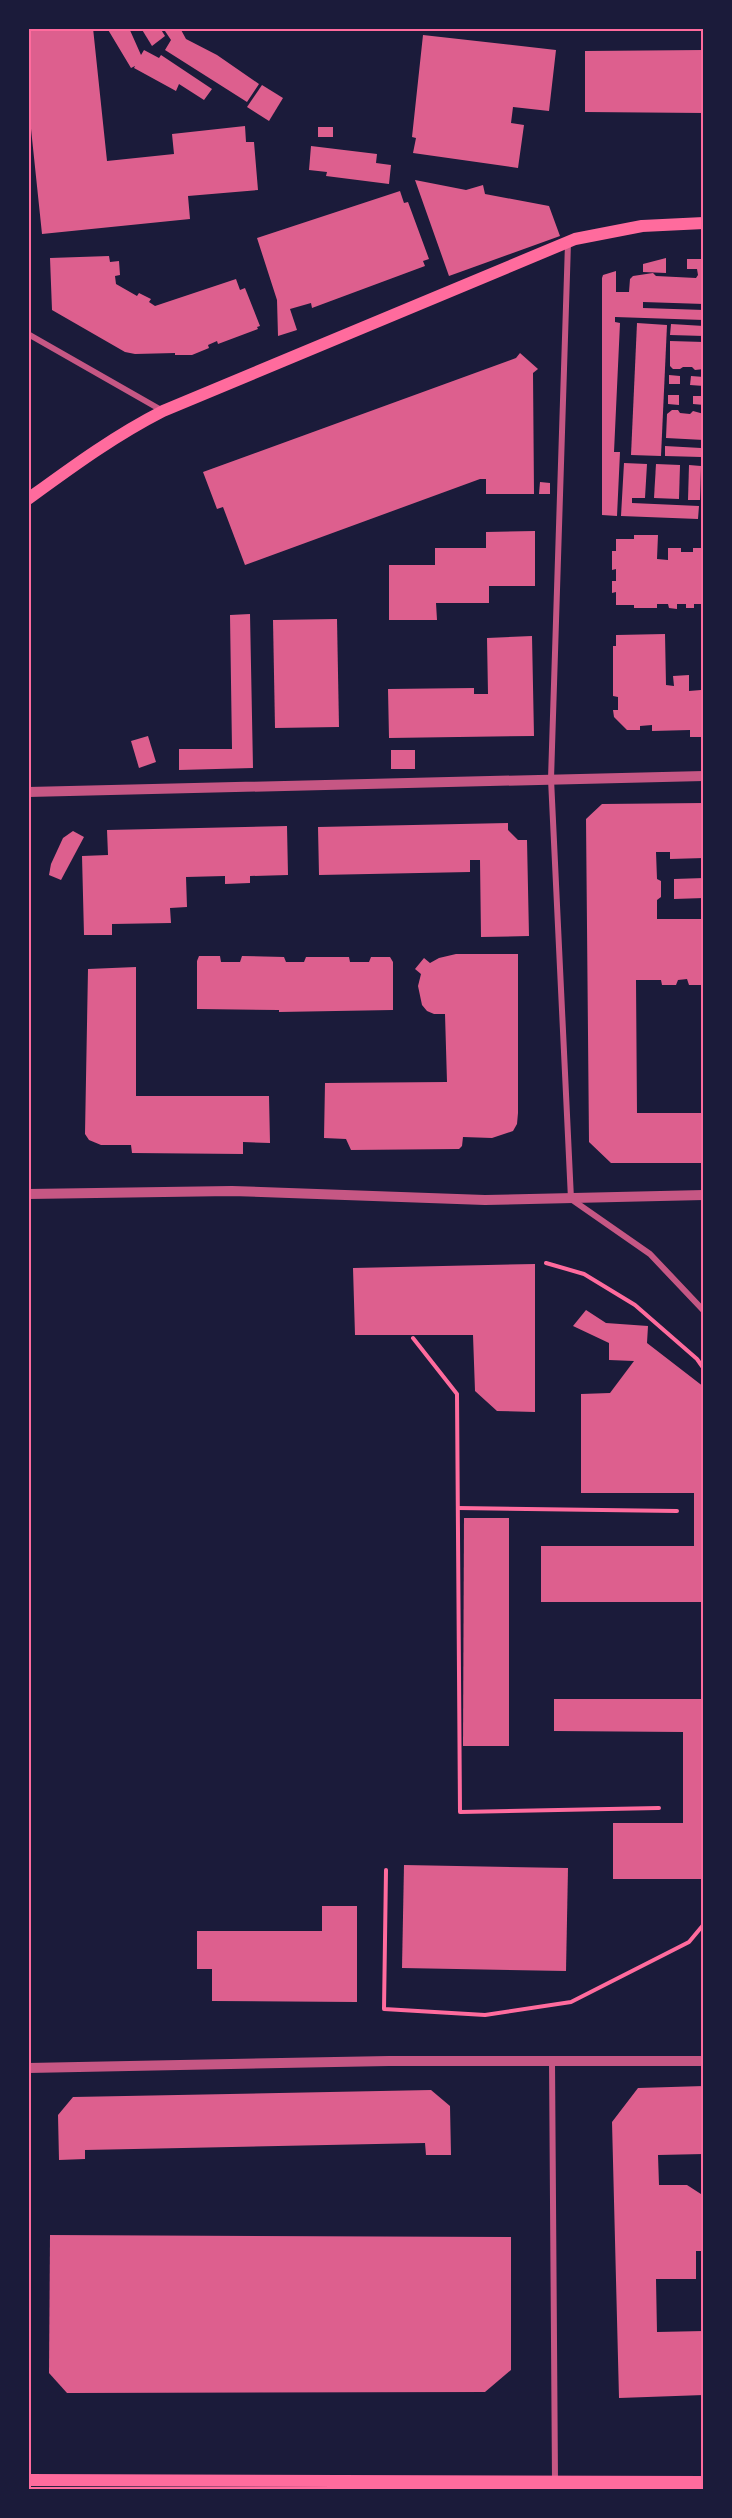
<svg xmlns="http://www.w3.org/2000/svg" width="732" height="2518" viewBox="0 0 732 2518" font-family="Inter,sans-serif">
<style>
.building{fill:#dd5f8e}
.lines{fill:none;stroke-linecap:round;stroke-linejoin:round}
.path{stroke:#ff6b9d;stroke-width:4}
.minor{stroke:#c65784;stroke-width:6}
.tertiary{stroke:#c65784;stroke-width:10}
.secondary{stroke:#ff6b9d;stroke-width:12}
.neatline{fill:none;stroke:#ff6b9d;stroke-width:2}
</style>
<rect width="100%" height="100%" fill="#1b1b3a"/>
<g class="building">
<path d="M 28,28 L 93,28 L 107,161 L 174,154 L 172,134 L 245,126 L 246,142 L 254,142 L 258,190 L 188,196 L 190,219 L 42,234 L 28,100 Z"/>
<path d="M 107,28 L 129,28 L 141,55 L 144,50 L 159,58 L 161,55 L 212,89 L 204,100 L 179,84 L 176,91 L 134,68 L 135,66 L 131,68 Z"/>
<path d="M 141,28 L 160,28 L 165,36 L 152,46 Z"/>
<path d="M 163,28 L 180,28 L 186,39 L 217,55 L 259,84 L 247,102 L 165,50 L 171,40 Z"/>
<path d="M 423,35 L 556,50 L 549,111 L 513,107 L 511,123 L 524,125 L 518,168 L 413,153 L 416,138 L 412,137 Z"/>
<path d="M 704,50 L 704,113 L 585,112 L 585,51 Z"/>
<path d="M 262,85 L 283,98 L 269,121 L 247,107 Z"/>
<rect x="318" y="127" width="15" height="10"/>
<path d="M 311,146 L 377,154 L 376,163 L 391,165 L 389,184 L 326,176 L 327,172 L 309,170 Z"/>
<path d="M 415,180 L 466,190 L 483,185 L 485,194 L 549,206 L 560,236 L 449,276 Z"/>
<path d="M 400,191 L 404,203 L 408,202 L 429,259 L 423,261 L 425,266 L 312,308 L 311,303 L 290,309 L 297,330 L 278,336 L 277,300 L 257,238 Z"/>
<path d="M 109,256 L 110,262 L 119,261 L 120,275 L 115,276 L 116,284 L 137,296 L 139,293 L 151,299 L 149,302 L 155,306 L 236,279 L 240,290 L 245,288 L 260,326 L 257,327 L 258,329 L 218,344 L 217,341 L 208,345 L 209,348 L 192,355 L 175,355 L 175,353 L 135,354 L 125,352 L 52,310 L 50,258 Z"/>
<path d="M 666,258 L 666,273 L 643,272 L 643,264 Z"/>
<path d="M 687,259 L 704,259 L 704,304 L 643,302 L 643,308 L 704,310 L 704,320 L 615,317 L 615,322 L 620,323 L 614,452 L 620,452 L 617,516 L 602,515 L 602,278 L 603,275 L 616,271 L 616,292 L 629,292 L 630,279 L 633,276 L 653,273 L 656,276 L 696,278 L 698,275 L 697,269 L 687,269 Z"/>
<path d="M 637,323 L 667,325 L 661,456 L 631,455 Z"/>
<path d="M 671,324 L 704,326 L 704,336 L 670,335 Z"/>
<path d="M 670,341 L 704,342 L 704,369 L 695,370 L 692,367 L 683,367 L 680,369 L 673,369 L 670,366 Z"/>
<path d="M 520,353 L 538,369 L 533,373 L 534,494 L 486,494 L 486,479 L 480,479 L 245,565 L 223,507 L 217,509 L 203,472 L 516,358 Z"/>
<path d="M 669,375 L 680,376 L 680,384 L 669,384 Z"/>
<path d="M 691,376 L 704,377 L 704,386 L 690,385 Z"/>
<path d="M 668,395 L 679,395 L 679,405 L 668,404 Z"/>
<path d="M 693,396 L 704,396 L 704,405 L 693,404 Z"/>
<path d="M 672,410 L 678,410 L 680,413 L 690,414 L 693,411 L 704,414 L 704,440 L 666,438 L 667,414 Z"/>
<path d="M 665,446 L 701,448 L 701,457 L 665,456 Z"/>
<path d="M 624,463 L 647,464 L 645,498 L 632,498 L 632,503 L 699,506 L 698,519 L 621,516 Z"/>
<path d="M 656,464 L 680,465 L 679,499 L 654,498 Z"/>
<path d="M 689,465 L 701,466 L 700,500 L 688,500 Z"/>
<path d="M 540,482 L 550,483 L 550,494 L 539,494 Z"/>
<path d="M 535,531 L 535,586 L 489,586 L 489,603 L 436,603 L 437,620 L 389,620 L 389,565 L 435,565 L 435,548 L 486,548 L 486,532 Z"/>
<path d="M 634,535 L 658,535 L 657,559 L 668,560 L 668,548 L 681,548 L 681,552 L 693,552 L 693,548 L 704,548 L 704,604 L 694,604 L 694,608 L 686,608 L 686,604 L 677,604 L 677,609 L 669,608 L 668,604 L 657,604 L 657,608 L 634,608 L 634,605 L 616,605 L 616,592 L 612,593 L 612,581 L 616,581 L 616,569 L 612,570 L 612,551 L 616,551 L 616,539 L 634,539 Z"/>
<path d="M 250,614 L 253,768 L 179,770 L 179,749 L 232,749 L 230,615 Z"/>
<path d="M 337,619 L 339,727 L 275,728 L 273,620 Z"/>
<path d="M 665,634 L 666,685 L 674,686 L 673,676 L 689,675 L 689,691 L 701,690 L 701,684 L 704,684 L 704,737 L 690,737 L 690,730 L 652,731 L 652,725 L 640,726 L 640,730 L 627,730 L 614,717 L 613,710 L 618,710 L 618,697 L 613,696 L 613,646 L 616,646 L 616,635 Z"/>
<path d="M 532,636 L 534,736 L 389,738 L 388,689 L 474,688 L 474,694 L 488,694 L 487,638 Z"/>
<path d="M 148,736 L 156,762 L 139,768 L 131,741 Z"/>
<rect x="391" y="750" width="24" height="19"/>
<path d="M 704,803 L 704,858 L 670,859 L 670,852 L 656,852 L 657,879 L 661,881 L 661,897 L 657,900 L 657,919 L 704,919 L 704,985 L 689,985 L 687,979 L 678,980 L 676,985 L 662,985 L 661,980 L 636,980 L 637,1113 L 704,1113 L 704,1163 L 611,1163 L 589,1142 L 586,819 L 602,804 Z"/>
<path d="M 508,823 L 508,830 L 518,840 L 527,840 L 529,936 L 481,937 L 480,860 L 470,860 L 470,872 L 319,875 L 318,827 Z"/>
<path d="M 287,826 L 288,875 L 250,876 L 250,883 L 225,884 L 225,876 L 186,877 L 187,907 L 170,908 L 171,923 L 112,924 L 112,935 L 84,935 L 82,856 L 108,855 L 107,830 Z"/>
<path d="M 73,831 L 84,837 L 61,880 L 49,875 L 51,864 L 63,838 Z"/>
<path d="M 704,878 L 704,898 L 674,899 L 674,879 Z"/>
<path d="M 456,954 L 518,954 L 518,1113 L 517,1124 L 513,1131 L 492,1138 L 463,1137 L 462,1146 L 459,1149 L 351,1150 L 346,1139 L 324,1138 L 325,1083 L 447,1082 L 445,1014 L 434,1014 L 427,1011 L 422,1005 L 418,986 L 421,974 L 415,969 L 424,958 L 430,963 L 439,958 Z"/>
<path d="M 199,956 L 220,956 L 221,962 L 240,962 L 242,956 L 284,957 L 286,962 L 304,962 L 306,957 L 349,957 L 350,962 L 369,962 L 371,957 L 390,957 L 393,962 L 393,1010 L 279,1012 L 279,1010 L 197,1009 L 197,961 Z"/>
<path d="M 136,967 L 136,1096 L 269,1096 L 270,1143 L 243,1142 L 243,1154 L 132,1153 L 131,1145 L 101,1145 L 89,1140 L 85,1134 L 88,969 Z"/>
<path d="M 535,1264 L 535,1412 L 497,1411 L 475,1391 L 473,1335 L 355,1335 L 353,1268 Z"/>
<path d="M 586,1310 L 606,1323 L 648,1326 L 647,1343 L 704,1387 L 704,1602 L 541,1602 L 541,1546 L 694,1546 L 694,1493 L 581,1493 L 581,1394 L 610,1393 L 634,1361 L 609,1360 L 609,1343 L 573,1326 Z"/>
<path d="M 464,1518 L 509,1518 L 509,1746 L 463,1746 Z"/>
<path d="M 554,1699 L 704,1699 L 704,1879 L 613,1879 L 613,1823 L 683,1823 L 683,1732 L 554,1731 Z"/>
<path d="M 404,1865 L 568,1868 L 566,1971 L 402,1968 Z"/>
<path d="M 322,1906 L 357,1906 L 357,2002 L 212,2001 L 212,1969 L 197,1969 L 197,1931 L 322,1931 Z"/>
<path d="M 704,2086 L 704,2154 L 658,2155 L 659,2185 L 687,2185 L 704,2196 L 704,2251 L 696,2251 L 696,2279 L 656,2279 L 657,2332 L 704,2331 L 704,2395 L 619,2398 L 612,2122 L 638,2088 Z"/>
<path d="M 431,2090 L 450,2106 L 451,2155 L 426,2155 L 425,2143 L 85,2150 L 85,2159 L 59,2160 L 58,2115 L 73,2097 Z"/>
<path d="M 50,2235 L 511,2237 L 511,2370 L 485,2392 L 67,2393 L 49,2373 Z"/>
</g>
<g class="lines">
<g class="path">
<path d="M 546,1263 L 584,1274 L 635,1305 L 697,1359 L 704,1369"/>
<path d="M 413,1338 L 457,1394 L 460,1812 L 659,1808"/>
<path d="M 458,1508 L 677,1511"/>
<path d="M 386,1870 L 384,2009 L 485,2015 L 571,2002 L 689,1942 L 704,1924"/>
</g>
<g class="minor">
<path d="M 568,243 L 551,779 L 571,1199 L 650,1254 L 704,1311"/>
<path d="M 28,334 L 163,411"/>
<path d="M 552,2061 L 555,2481"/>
</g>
<g class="tertiary">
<path d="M 28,792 L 704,776"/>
<path d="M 28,1194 L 232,1191 L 485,1200 L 704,1195"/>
<path d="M 28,2068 L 389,2061 L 704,2061"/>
</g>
<g class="secondary">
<path d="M 28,499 C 72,467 114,436 163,411 L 575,239 L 642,226 L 704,223"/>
<path d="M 28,2480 L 704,2482"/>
</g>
</g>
<rect width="732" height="2518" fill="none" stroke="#1b1b3a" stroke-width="60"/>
<rect x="30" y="30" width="672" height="2458" class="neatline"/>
</svg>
